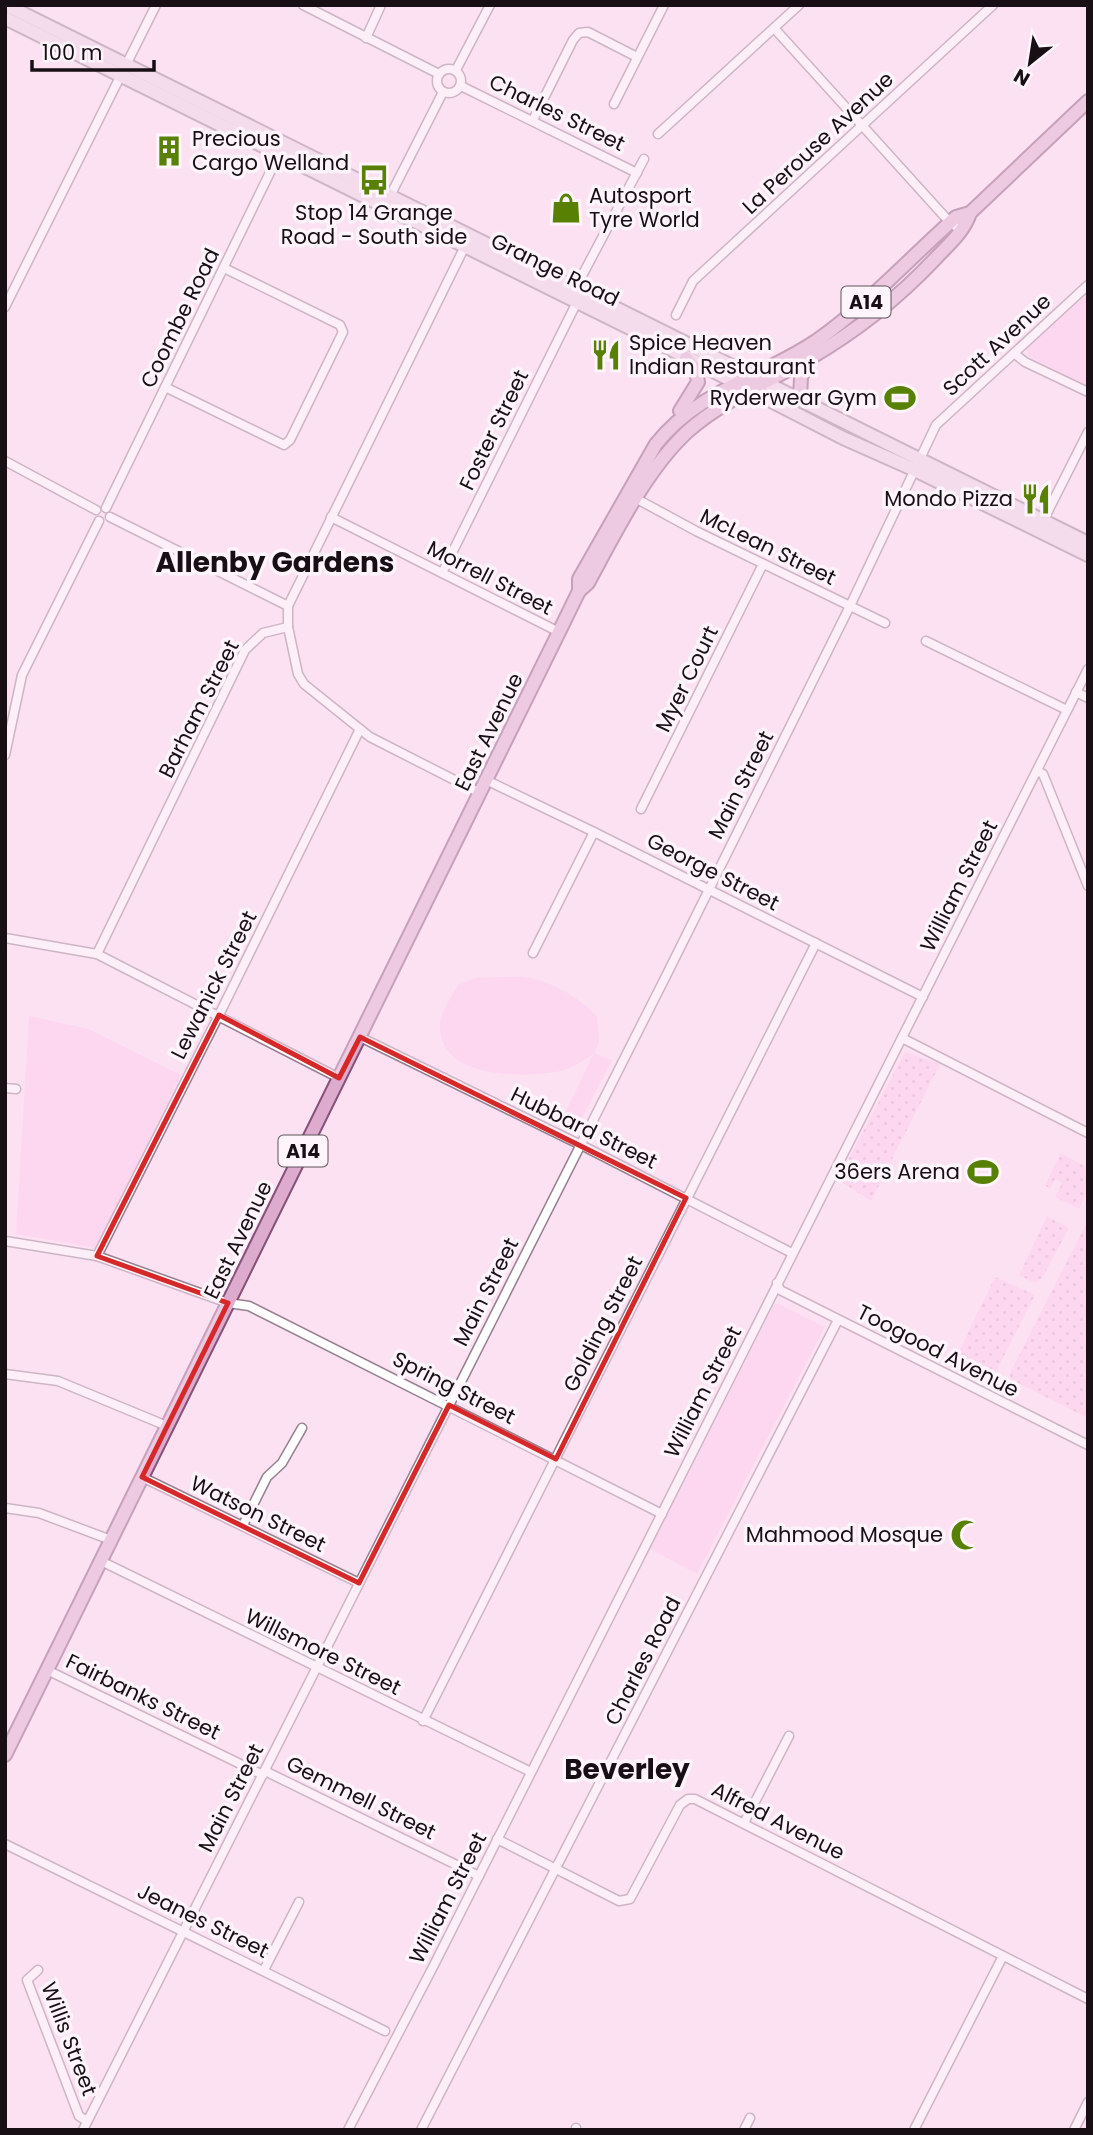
<svg xmlns="http://www.w3.org/2000/svg" width="1093" height="2135" viewBox="0 0 1093 2135" font-family="Poppins,sans-serif">
<style>
.grass{fill:url(#grass-dots)}
.park{fill:#fecaed}
.lines{fill:none;stroke-linecap:round;stroke-linejoin:round}
.minor-casing{stroke:#967f8e;stroke-width:11}
.secondary-casing{stroke:#967f8e;stroke-width:16}
.primary-casing{stroke:#875077;stroke-width:16}
.minor{stroke:#fff;stroke-width:8}
.secondary{stroke:#edd5e6;stroke-width:12}
.primary{stroke:#dcabce;stroke-width:12}
.marked{fill:none;stroke:#d62828;stroke-width:5;stroke-linejoin:round}
.labels{text-anchor:middle;stroke-width:7;stroke-linejoin:round;paint-order:stroke}
.shield{fill:#fef4fb;stroke:#5c5459;stroke-width:2}
.shield-label{font-size:19px;font-weight:bold;fill:#170f14}
.street-label{font-size:21px;fill:#170f14;stroke:#fef4fb}
.poi-label{font-size:21px;fill:#170f14;stroke:#fef4fb;text-anchor:end}
.district-label{font-size:28px;font-weight:bold;fill:#170f14;stroke:#fef4fb}
</style>
<defs>
<pattern id="grass-dots" width="8" height="8" patternUnits="userSpaceOnUse" patternTransform="scale(1.75)"><rect width="8" height="8" fill="#fecaed"/><path d="M2 2h.1M6 6h.1" fill="none" stroke="#d9acca" stroke-width="1.8" stroke-linecap="round"/></pattern>
</defs>
<rect width="100%" height="100%" fill="#fbe1f2"/>
<g class="grass">
<path d="M 905,1052 L 940,1064 L 871,1201 L 843,1183 L 839,1177 Z"/>
<path d="M 1061,1153 L 1088,1168 L 1088,1191 L 1079,1209 L 1055,1197 L 1062,1183 L 1055,1179 L 1050,1189 L 1045,1185 Z"/>
<path d="M 1047,1216 L 1069,1228 L 1042,1278 L 1038,1282 L 1033,1282 L 1019,1275 Z"/>
<path d="M 1088,1220 L 1088,1418 L 1012,1380 L 1009,1375 Z"/>
<path d="M 995,1277 L 1035,1295 L 989,1385 L 952,1366 Z"/>
</g>
<g class="park">
<path d="M 1088,290 L 1088,387 L 1028,356 L 1026,346 Z"/>
<path d="M 498,977 C 509,977 521,976 531,978 C 550,981 587,1002 597,1017 L 599,1042 L 594,1053 L 612,1060 L 576,1130 L 571,1132 L 559,1126 L 594,1053 C 586,1060 572,1068 561,1071 C 525,1078 437,1080 440,1024 C 441,1011 452,996 458,985 L 475,978 Z"/>
<path d="M 29,1016 L 89,1029 L 181,1075 L 96,1248 L 16,1234 Z"/>
<path d="M 774,1304 L 779,1304 L 825,1327 L 697,1574 L 650,1549 Z"/>
</g>
<g class="lines">
<g class="minor-casing">
<g id="minor">
<path d="M 303,5 L 439,74"/>
<path d="M 774,28 L 945,217 L 961,231"/>
<path d="M 366,38 L 381,5"/>
<circle cx="449" cy="81" r="12"/>
<path d="M 456,70 L 490,5"/>
<path d="M 461,86 L 637,173"/>
<path d="M 614,104 L 664,5"/>
<path d="M 533,120 L 573,40 L 579,33 L 588,32 L 637,57"/>
<path d="M 658,134 L 799,5"/>
<path d="M 389,198 L 443,92"/>
<path d="M 5,307 L 156,5"/>
<path d="M 676,315 L 693,281 L 993,5"/>
<path d="M 1015,354 L 1025,362 L 1088,392"/>
<path d="M 165,387 L 284,445 L 290,440 L 343,332 L 340,325 L 224,268"/>
<path d="M 5,461 L 96,510"/>
<path d="M 637,499 L 696,531 L 885,623"/>
<path d="M 106,508 L 280,152"/>
<path d="M 110,517 L 288,606"/>
<path d="M 331,517 L 559,632"/>
<path d="M 1043,521 L 1088,432"/>
<path d="M 442,573 L 577,302 L 576,287 L 644,159"/>
<path d="M 288,627 L 298,674 L 304,684 L 370,737 L 480,793"/>
<path d="M 926,641 L 1067,710"/>
<path d="M 1076,692 L 1088,698"/>
<path d="M 5,755 L 22,675 L 99,521"/>
<path d="M 1037,771 L 1043,774 L 1088,886"/>
<path d="M 486,780 L 594,832 L 923,997"/>
<path d="M 641,809 L 763,564"/>
<path d="M 5,938 L 97,954 L 339,1078"/>
<path d="M 533,953 L 594,832"/>
<path d="M 97,954 L 245,650 L 263,633 L 288,627 L 288,606 L 467,242"/>
<path d="M 360,1037 L 585,1147 L 792,1253"/>
<path d="M 902,1038 L 1088,1133"/>
<path d="M 5,1088 L 16,1089"/>
<path d="M 5,1241 L 97,1256 L 228,1303 L 249,1306 L 662,1514"/>
<path d="M 97,1256 L 219,1015 L 360,729"/>
<path d="M 777,1283 L 780,1290 L 1088,1445"/>
<path d="M 5,1374 L 58,1381 L 167,1426"/>
<path d="M 142,1477 L 359,1583"/>
<path d="M 5,1508 L 39,1513 L 111,1540"/>
<path d="M 243,1525 L 267,1477 L 282,1463 L 302,1428"/>
<path d="M 101,1561 L 531,1772"/>
<path d="M 47,1670 L 263,1775"/>
<path d="M 423,1721 L 816,943"/>
<path d="M 265,1771 L 479,1876"/>
<path d="M 744,1823 L 789,1736"/>
<path d="M 497,1839 L 619,1901 L 630,1899 L 680,1805 L 688,1799 L 695,1799 L 1088,1999"/>
<path d="M 5,1844 L 385,2031"/>
<path d="M 38,1970 L 27,1980 L 79,2116 L 87,2121"/>
<path d="M 264,1970 L 299,1902"/>
<path d="M 83,2130 L 668,972 L 850,606 L 936,425 L 1088,285"/>
<path d="M 348,2130 L 434,1965 L 1088,669"/>
<path d="M 421,2130 L 838,1320"/>
<path d="M 576,2130 L 576,2128"/>
<path d="M 744,2130 L 750,2118"/>
<path d="M 914,2130 L 1003,1956"/>
<path d="M 1074,2130 L 1088,2102"/>
</g>
</g>
<g class="secondary-casing">
<g id="secondary">
<path d="M 6,5 L 1088,543"/>
<path d="M 5,18 L 634,330 L 843,438 L 915,470 L 1088,555"/>
</g>
</g>
<g class="primary-casing">
<g id="primary">
<path d="M 800,399 L 801,377 L 811,358"/>
<path d="M 680,411 L 698,382 L 696,370 L 686,358"/>
<path d="M 579,591 L 588,583 C 614,535 646,470 687,432 C 721,401 770,381 810,358 C 855,332 899,297 935,259 C 948,245 964,232 970,213"/>
<path d="M 5,1755 L 559,632 L 579,591 L 579,579 L 656,444 C 699,390 761,378 816,341 C 867,305 909,259 956,217 L 970,213 L 1088,101"/>
</g>
</g>
<use href="#minor" class="minor"/>
<use href="#secondary" class="secondary"/>
<use href="#primary" class="primary"/>
</g>
<path d="M0 0H1093V2135H0ZM 219,1015 L 339,1078 L 360,1037 L 686,1198 L 556,1459 L 449,1405 L 359,1583 L 142,1477 L 228,1303 L 97,1256 Z" fill="#fbe1f2" fill-opacity=".55" fill-rule="evenodd"/>
<path class="marked" d="M 219,1015 L 339,1078 L 360,1037 L 686,1198 L 556,1459 L 449,1405 L 359,1583 L 142,1477 L 228,1303 L 97,1256 Z"/>
<defs>
<g id="building-bare" transform="scale(2.415)"><path d="M-4-6H4V6H1V3H-1V6H-4ZM-2.5-4.3h1.7v1.8h-1.7ZM.8-4.3h1.7v1.8H.8ZM-2.5-1h1.7V.8h-1.7ZM.8-1h1.7V.8H.8Z" fill="#588104" stroke="#fef4fb" stroke-width="2.5" paint-order="stroke"/></g>
<g id="bus-bare" transform="scale(2.415)"><path d="M-5-6H5V4H4V6H2V4H-2V6H-4V4H-5ZM-3.5-4V0h7V-4ZM-3.5 1.2v1.5H-2V1.2ZM2 1.2v1.5H3.5V1.2Z" fill="#588104" stroke="#fef4fb" stroke-width="2.5" paint-order="stroke"/></g>
<g id="shop-bare" transform="scale(2.415)"><path d="M-5-2.5h2.3a2.7 3.5 0 0 1 5.4 0H5L5.5 6h-11ZM-1.5-2.5h3a1.5 2.3 0 0 0-3 0Z" fill="#588104" stroke="#fef4fb" stroke-width="2.5" paint-order="stroke"/></g>
<g id="restaurant-bare" transform="scale(2.415)"><path d="M-5-6h1v4h1v-4h1v4h1v-4h1v5L-1.5 .5V6h-2V.5L-5-1ZM5-6V6H3V1.5H1.5Q1.5-4 5-6Z" fill="#588104" stroke="#fef4fb" stroke-width="2.5" paint-order="stroke"/></g>
<g id="stadium-bare" transform="scale(2.415)"><path d="M0-5a6.5 5 0 1 0 0 10a6.5 5 0 1 0 0-10ZM-3.5-1.8h7v3.6h-7Z" fill="#588104" stroke="#fef4fb" stroke-width="2.5" paint-order="stroke"/></g>
<g id="mosque-bare" transform="scale(2.415)"><path d="M3.5-4.9A6 6 0 1 0 3.5 4.9A5 5 0 1 1 3.5-4.9Z" fill="#588104" stroke="#fef4fb" stroke-width="2.5" paint-order="stroke"/></g>
</defs>
<g fill-rule="evenodd">
<use href="#building-bare" x="169" y="151"/>
<use href="#bus-bare" x="374" y="180"/>
<use href="#shop-bare" x="566" y="208"/>
<use href="#restaurant-bare" x="606" y="355"/>
<use href="#stadium-bare" x="900" y="398"/>
<use href="#restaurant-bare" x="1036" y="499"/>
<use href="#stadium-bare" x="983" y="1172"/>
<use href="#mosque-bare" x="966" y="1535"/>
</g>
<g class="labels">
<g class="shield">
<rect x="841.5" y="286.5" width="49" height="31" rx="5"/>
<rect x="278.5" y="1135.5" width="49" height="31" rx="5"/>
</g>
<g class="shield-label">
<text x="866" y="309">A14</text>
<text x="303" y="1158">A14</text>
</g>
<g class="street-label">
<text transform="translate(557 113) rotate(26)" y="7">Charles Street</text>
<text transform="translate(818 143) rotate(-43)" y="7">La Perouse Avenue</text>
<text transform="translate(555 270) rotate(26)" y="7">Grange Road</text>
<text transform="translate(180 318) rotate(-64)" y="7">Coombe Road</text>
<text transform="translate(997 345) rotate(-43)" y="7">Scott Avenue</text>
<text transform="translate(494 430) rotate(-64)" y="7">Foster Street</text>
<text transform="translate(768 547) rotate(26)" y="7">McLean Street</text>
<text transform="translate(490 578) rotate(27)" y="7">Morrell Street</text>
<text transform="translate(687 679) rotate(-64)" y="7">Myer Court</text>
<text transform="translate(199 709) rotate(-63)" y="7">Barham Street</text>
<text transform="translate(489 732) rotate(-64)" y="7">East Avenue</text>
<text transform="translate(741 785) rotate(-63)" y="7">Main Street</text>
<text transform="translate(713 872) rotate(27)" y="7">George Street</text>
<text transform="translate(959 886) rotate(-63)" y="7">William Street</text>
<text transform="translate(214 985) rotate(-63)" y="7">Lewanick Street</text>
<text transform="translate(584 1128) rotate(26)" y="7">Hubbard Street</text>
<text transform="translate(238 1240) rotate(-64)" y="7">East Avenue</text>
<text transform="translate(486 1292) rotate(-63)" y="7">Main Street</text>
<text transform="translate(603 1324) rotate(-63)" y="7">Golding Street</text>
<text transform="translate(938 1351) rotate(27)" y="7">Toogood Avenue</text>
<text transform="translate(454 1388) rotate(27)" y="7">Spring Street</text>
<text transform="translate(703 1392) rotate(-63)" y="7">William Street</text>
<text transform="translate(258 1514) rotate(26)" y="7">Watson Street</text>
<text transform="translate(323 1652) rotate(26)" y="7">Willsmore Street</text>
<text transform="translate(643 1661) rotate(-63)" y="7">Charles Road</text>
<text transform="translate(143 1697) rotate(26)" y="7">Fairbanks Street</text>
<text transform="translate(231 1798) rotate(-63)" y="7">Main Street</text>
<text transform="translate(361 1798) rotate(26)" y="7">Gemmell Street</text>
<text transform="translate(778 1821) rotate(27)" y="7">Alfred Avenue</text>
<text transform="translate(448 1898) rotate(-63)" y="7">William Street</text>
<text transform="translate(203 1921) rotate(26)" y="7">Jeanes Street</text>
<text transform="translate(69 2039) rotate(69)" y="7">Willis Street</text>
</g>
<g class="poi-label">
<text x="192" y="146" text-anchor="start">Precious<tspan x="192" dy="24">Cargo Welland</tspan></text>
<text x="589" y="203" text-anchor="start">Autosport<tspan x="589" dy="24">Tyre World</tspan></text>
<text x="374" y="220" text-anchor="middle">Stop 14 Grange<tspan x="374" dy="24">Road - South side</tspan></text>
<text x="629" y="350" text-anchor="start">Spice Heaven<tspan x="629" dy="24">Indian Restaurant</tspan></text>
<text x="877" y="405">Ryderwear Gym</text>
<text x="1013" y="506">Mondo Pizza</text>
<text x="960" y="1179">36ers Arena</text>
<text x="943" y="1542">Mahmood Mosque</text>
</g>
<g class="district-label">
<text x="275" y="572">Allenby Gardens</text>
<text x="627" y="1779">Beverley</text>
</g>
</g>
<rect width="1093" height="2135" fill="none" stroke="#170f14" stroke-width="14"/>
<g transform="translate(1030 63) rotate(210)" stroke="#fef4fb" stroke-width="5" paint-order="stroke">
<path d="M0-5L12 26L0 18L-12 26Z" fill="#170f14"/>
<text y="-10" font-size="19" font-weight="bold" text-anchor="middle" fill="#170f14">N</text>
</g>
<path d="M32 60v10h122v-10" fill="none" stroke="#170f14" stroke-width="3.5"/>
<text x="42" y="60" font-size="21" fill="#170f14" stroke="#fef4fb" stroke-width="5" paint-order="stroke">100 m</text>
</svg>
